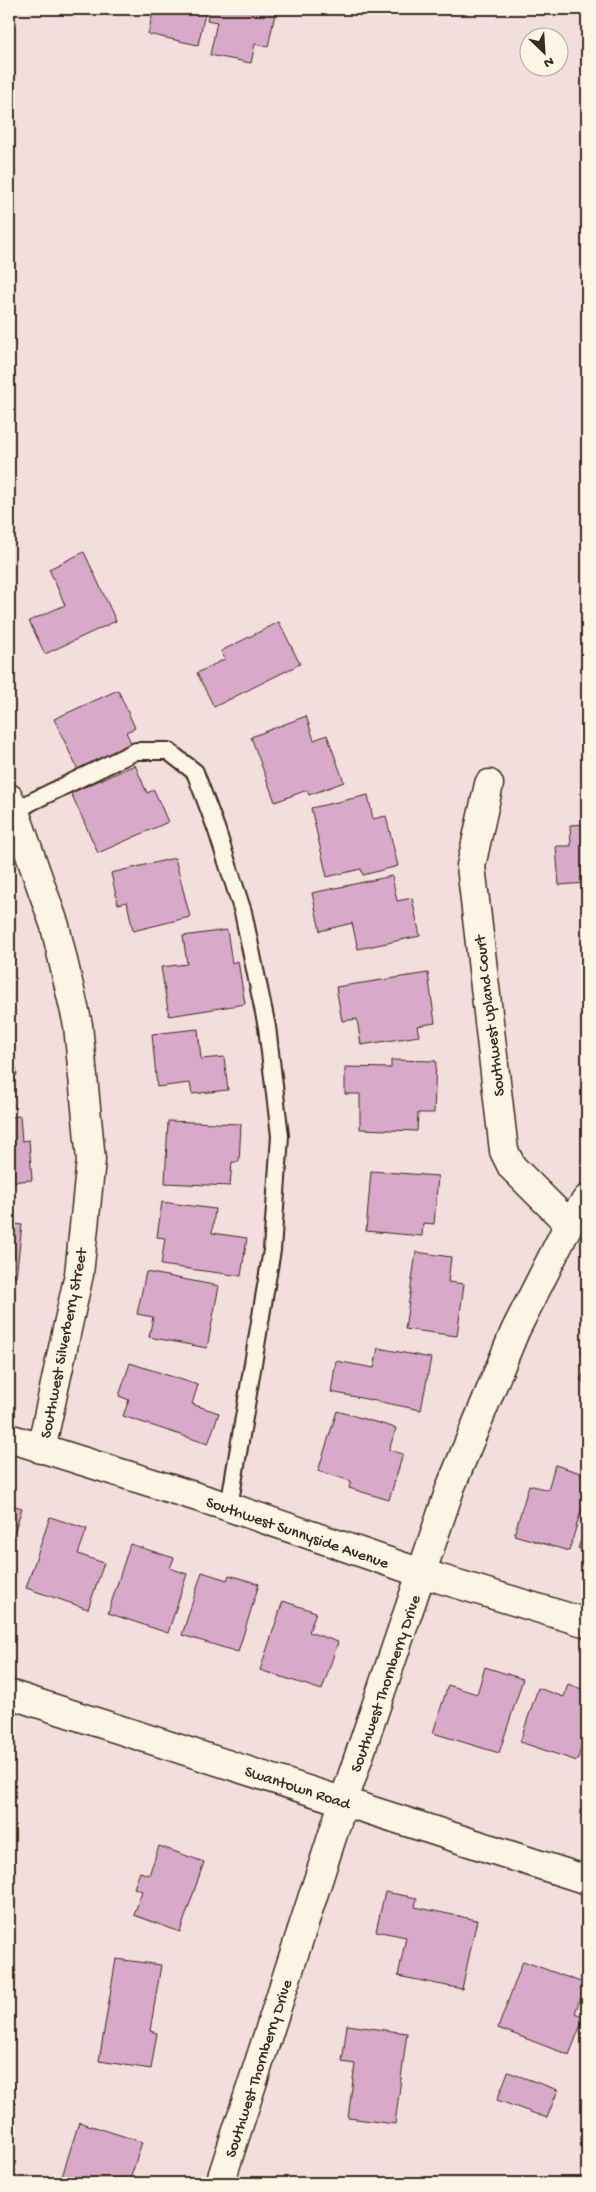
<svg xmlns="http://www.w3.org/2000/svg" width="596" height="2192" viewBox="0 0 596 2192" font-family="'Gochi Hand',sans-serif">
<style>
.building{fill:#d9a9c9;stroke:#3b2a1e}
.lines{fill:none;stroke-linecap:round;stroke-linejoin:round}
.service-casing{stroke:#3b2a1e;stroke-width:20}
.minor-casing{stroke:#3b2a1e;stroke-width:31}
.tertiary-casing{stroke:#3b2a1e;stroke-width:31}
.service{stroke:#fcf5e5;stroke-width:16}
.minor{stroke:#fcf5e5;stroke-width:28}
.tertiary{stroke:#fcf5e5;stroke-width:28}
.labels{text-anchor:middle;stroke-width:4;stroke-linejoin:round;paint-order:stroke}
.street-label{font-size:16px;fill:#3b2a1e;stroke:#fcf5e5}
</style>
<rect width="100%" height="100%" fill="#f2dedd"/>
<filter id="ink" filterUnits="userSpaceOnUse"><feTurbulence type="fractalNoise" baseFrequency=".02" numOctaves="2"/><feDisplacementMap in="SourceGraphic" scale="10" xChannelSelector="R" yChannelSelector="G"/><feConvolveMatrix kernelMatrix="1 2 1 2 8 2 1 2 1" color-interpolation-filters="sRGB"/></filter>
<g filter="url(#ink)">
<g class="building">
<path d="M 137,9 L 206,9 L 198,45 L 148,34 L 153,13 Z"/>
<path d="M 210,9 L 276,9 L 268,47 L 255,44 L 251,63 L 210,55 L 217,22 L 207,20 Z"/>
<path d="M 84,552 L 116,621 L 45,654 L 29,621 L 65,605 L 49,569 Z"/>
<path d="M 279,622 L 300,664 L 214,707 L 197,673 L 225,659 L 221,651 Z"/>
<path d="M 118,690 L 135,728 L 126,732 L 132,745 L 78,770 L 54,719 Z"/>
<path d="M 306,716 L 314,740 L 327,735 L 344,782 L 309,795 L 307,790 L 275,802 L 251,737 Z"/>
<path d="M 135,765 L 147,793 L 154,790 L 168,822 L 98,853 L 71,793 Z"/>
<path d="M 368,795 L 373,819 L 386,816 L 398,866 L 363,875 L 361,869 L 327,877 L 311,808 Z"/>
<path d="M 587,824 L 587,883 L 559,885 L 556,846 L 571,846 L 570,825 Z"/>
<path d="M 175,858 L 190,917 L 133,931 L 127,902 L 118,904 L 111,873 Z"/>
<path d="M 392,876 L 397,901 L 412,898 L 420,936 L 358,949 L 352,923 L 320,931 L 312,893 Z"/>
<path d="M 227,930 L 232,963 L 238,961 L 245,1004 L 169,1016 L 161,967 L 187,964 L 183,936 Z"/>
<path d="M 9,965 L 12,985 L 9,986 Z"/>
<path d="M 428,973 L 435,1023 L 417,1026 L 419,1036 L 361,1045 L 357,1019 L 342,1021 L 336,987 Z"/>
<path d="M 198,1029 L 201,1059 L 224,1057 L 228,1090 L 192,1094 L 190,1083 L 157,1087 L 152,1034 Z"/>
<path d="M 12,1041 L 17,1075 L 9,1076 L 9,1042 Z"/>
<path d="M 391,1060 L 436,1061 L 434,1113 L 418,1113 L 417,1131 L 360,1129 L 360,1094 L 345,1094 L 345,1067 L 391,1068 Z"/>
<path d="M 9,1077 L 12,1099 L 9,1099 Z"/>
<path d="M 20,1116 L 22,1141 L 29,1140 L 32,1180 L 9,1182 L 9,1117 Z"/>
<path d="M 168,1121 L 241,1124 L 239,1162 L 232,1162 L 230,1186 L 165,1183 Z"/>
<path d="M 371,1171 L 438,1176 L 434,1224 L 423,1223 L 422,1236 L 366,1231 Z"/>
<path d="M 162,1202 L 215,1209 L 212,1233 L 247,1238 L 241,1276 L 161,1265 L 165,1238 L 157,1237 Z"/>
<path d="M 9,1223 L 22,1225 L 16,1277 L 9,1276 Z"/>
<path d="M 416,1252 L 451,1257 L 448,1282 L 464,1284 L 457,1336 L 405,1329 Z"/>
<path d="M 146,1272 L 219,1286 L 207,1348 L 149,1337 L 153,1317 L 137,1314 Z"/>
<path d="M 587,1342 L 587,1356 L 581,1352 Z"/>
<path d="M 378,1348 L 431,1358 L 421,1410 L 331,1392 L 336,1361 L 374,1368 Z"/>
<path d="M 130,1363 L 198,1385 L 192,1404 L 219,1413 L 208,1444 L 123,1416 L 129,1400 L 119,1396 Z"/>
<path d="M 587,1368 L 587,1384 L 580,1380 Z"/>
<path d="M 337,1411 L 396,1428 L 389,1450 L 403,1454 L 389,1500 L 349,1488 L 351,1481 L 318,1471 Z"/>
<path d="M 555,1465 L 587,1475 L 587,1491 L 569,1551 L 514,1535 L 529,1485 L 548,1490 Z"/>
<path d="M 9,1504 L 22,1508 L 9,1549 Z"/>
<path d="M 50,1517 L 87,1529 L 78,1554 L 104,1563 L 88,1609 L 26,1588 Z"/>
<path d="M 587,1525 L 587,1552 L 578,1548 Z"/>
<path d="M 130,1544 L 174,1558 L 170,1568 L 187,1574 L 168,1633 L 108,1613 Z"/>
<path d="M 202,1572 L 227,1580 L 229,1575 L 259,1584 L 238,1652 L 182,1635 Z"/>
<path d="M 283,1601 L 316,1612 L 309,1632 L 338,1642 L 322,1690 L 260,1670 Z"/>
<path d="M 485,1667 L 523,1679 L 499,1753 L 433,1733 L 448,1685 L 477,1694 Z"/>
<path d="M 568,1684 L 587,1691 L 587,1730 L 577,1761 L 520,1742 L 538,1688 L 564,1697 Z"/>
<path d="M 159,1846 L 204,1862 L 180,1932 L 134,1915 L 142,1891 L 134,1888 L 140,1872 L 149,1875 Z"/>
<path d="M 385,1892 L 417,1898 L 415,1907 L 477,1920 L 462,1989 L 398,1976 L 406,1937 L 376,1931 Z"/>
<path d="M 116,1959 L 161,1965 L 150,2031 L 157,2033 L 151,2069 L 99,2061 Z"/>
<path d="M 523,1961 L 586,1984 L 575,2013 L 584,2017 L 569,2055 L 498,2028 Z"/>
<path d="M 347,2025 L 407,2033 L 395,2124 L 348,2118 L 355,2064 L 342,2062 Z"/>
<path d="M 508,2072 L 558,2090 L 547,2118 L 497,2100 Z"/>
<path d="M 79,2122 L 142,2142 L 129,2183 L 60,2183 Z"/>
</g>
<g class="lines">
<g class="service-casing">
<path id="service" d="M 15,812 L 31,802 L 136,751 L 168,751 L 195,772 L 216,828 L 243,912 L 267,1027 L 280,1136 L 272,1250 L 229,1507"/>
</g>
<g class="minor-casing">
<g id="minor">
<path d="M 489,784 L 471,866 L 504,1151 L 512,1167 L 569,1224"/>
<path d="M 9,798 L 15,812 L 55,926 L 78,1025 L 91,1160 L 79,1274 L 41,1449"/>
<path d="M 9,1438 L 229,1507 L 421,1573 L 587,1623"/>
<path d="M 220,2183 L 344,1800 L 451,1486 L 515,1331 L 569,1224 L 587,1199"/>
</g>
</g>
<g class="tertiary-casing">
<path id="tertiary" d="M 9,1694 L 587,1880"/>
</g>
<use href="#service" class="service"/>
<use href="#minor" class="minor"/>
<use href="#tertiary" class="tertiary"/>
</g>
</g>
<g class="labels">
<g class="street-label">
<text transform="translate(488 1016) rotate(-97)" y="6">Southwest Upland Court</text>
<text transform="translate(62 1343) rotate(-79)" y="6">Southwest Silverberry Street</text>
<text transform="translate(298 1531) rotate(19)" y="6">Southwest Sunnyside Avenue</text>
<text transform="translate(384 1683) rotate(-71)" y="6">Southwest Thornberry Drive</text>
<text transform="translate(298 1786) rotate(18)" y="6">Swantown Road</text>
<text transform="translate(257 2068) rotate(-72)" y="6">Southwest Thornberry Drive</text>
</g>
</g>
<rect width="596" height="2192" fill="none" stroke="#fcf5e5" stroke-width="30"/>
<rect x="15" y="15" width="566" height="2162" fill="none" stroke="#3b2a1e" stroke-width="2" filter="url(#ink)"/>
<g transform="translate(544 52) rotate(155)"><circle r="24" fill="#fcf5e5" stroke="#afa495"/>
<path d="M0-4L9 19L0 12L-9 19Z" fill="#3b2a1e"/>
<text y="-8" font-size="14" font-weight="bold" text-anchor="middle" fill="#3b2a1e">N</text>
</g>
</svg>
